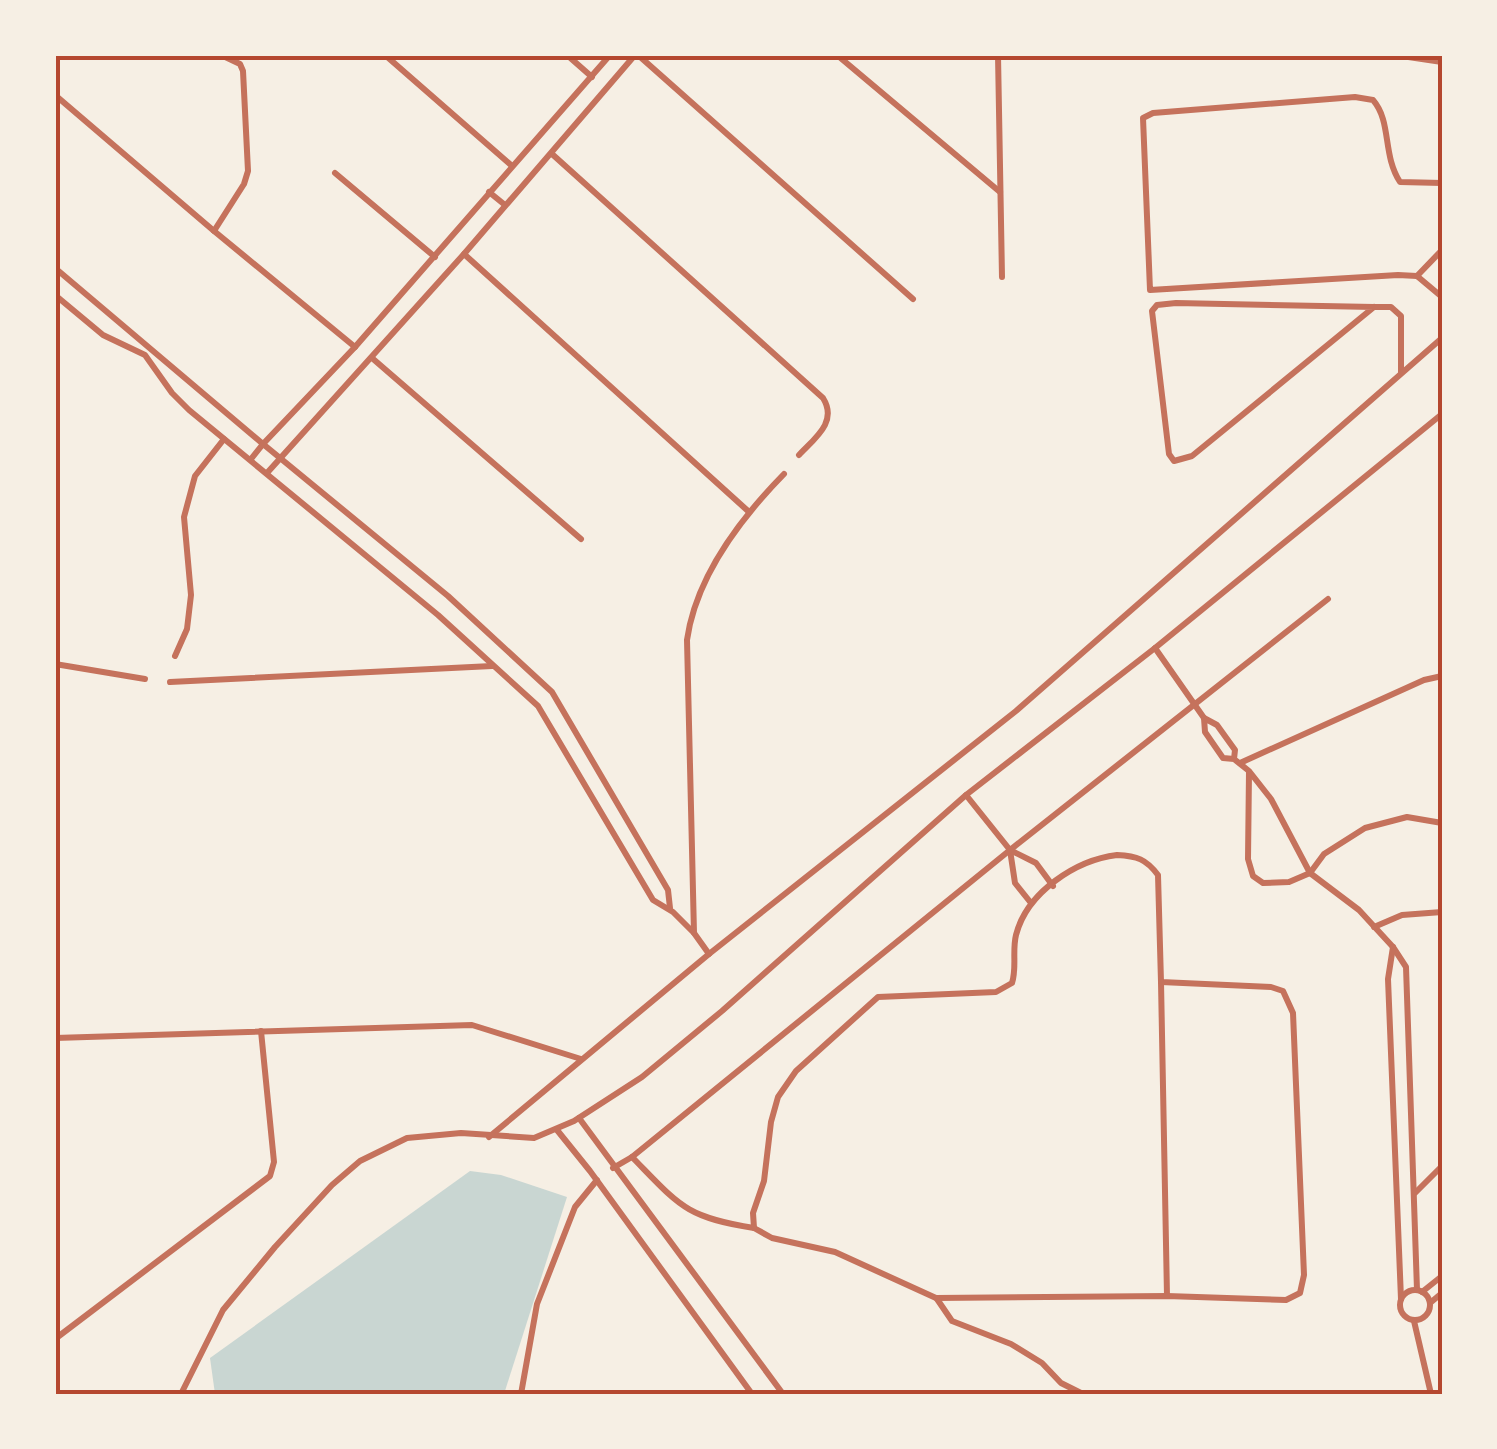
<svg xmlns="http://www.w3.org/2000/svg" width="1497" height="1449" viewBox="0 0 1497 1449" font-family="Jost,sans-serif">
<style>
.water{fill:#c9d6d2}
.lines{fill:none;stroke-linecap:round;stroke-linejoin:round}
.minor{stroke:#c5725c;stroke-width:6}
.neatline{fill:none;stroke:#b5482f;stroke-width:4}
</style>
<rect width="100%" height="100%" fill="#f6efe4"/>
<path class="water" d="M 470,1171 L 501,1175 L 567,1197 L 504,1394 L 215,1394 L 210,1358 Z"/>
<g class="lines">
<g class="minor">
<path d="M 221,55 L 240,64 L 243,71 L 248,171 L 244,184 L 214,231 L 355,347"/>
<path d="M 385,55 L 511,165"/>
<path d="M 567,55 L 592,77"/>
<path d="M 638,55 L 913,299"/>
<path d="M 837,55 L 1000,192"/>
<path d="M 998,55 L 1002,277"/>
<path d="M 1395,55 L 1442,62"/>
<path d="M 55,95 L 214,231"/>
<path d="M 552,154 L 823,398 C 838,422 815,438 799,455"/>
<path d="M 335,173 L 435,257"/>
<path d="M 1442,183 L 1400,182 C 1382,154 1392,122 1373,100 L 1355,97 L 1153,113 L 1143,118 L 1150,290 L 1398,275 L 1417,276 L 1442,297"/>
<path d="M 489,192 L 505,205"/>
<path d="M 464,254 L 748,511"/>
<path d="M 55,268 L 263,444 L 355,347 L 610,55"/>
<path d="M 1417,276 L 1442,250"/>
<path d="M 55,295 L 103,335 L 145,355 L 172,393 L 189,410 L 438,615 L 538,706 L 653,900 L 673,912 L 694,933"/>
<path d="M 1374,307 L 1192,456 L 1174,461 L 1169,454 L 1152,311 L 1157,305 L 1176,303 L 1374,307 L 1391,307 L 1401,316 L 1401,372"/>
<path d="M 372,358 L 581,539"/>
<path d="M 251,459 L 263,444 L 448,596 L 552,692 L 668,890 L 670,908"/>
<path d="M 267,473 L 464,254 L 635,55"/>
<path d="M 1155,648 L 1204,718"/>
<path d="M 175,656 L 187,629 L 191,595 L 184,517 L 195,476 L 224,439"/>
<path d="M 55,664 L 145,679"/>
<path d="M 170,682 L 492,666"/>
<path d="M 1234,759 L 1223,758 L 1205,732 L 1204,718 L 1217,725 L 1235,750 L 1234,759 L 1249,771 L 1271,799 L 1310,873 L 1359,910 L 1393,947 L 1406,967 L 1417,1290"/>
<path d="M 1240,763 L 1424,680 L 1442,676"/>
<path d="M 1249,772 L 1248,859 L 1253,876 L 1263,883 L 1289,882 L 1310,873 L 1324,854 L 1365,828 L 1407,817 L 1442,823"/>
<path d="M 966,795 L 1010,850"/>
<path d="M 1117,855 C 1137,856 1146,859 1158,875 L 1161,982 L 1271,987 L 1283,991 L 1293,1013 L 1304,1275 L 1300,1293 L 1286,1300 L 1167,1296 L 936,1298 L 835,1252 L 772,1238 L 754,1228 L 753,1213 L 764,1181 L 771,1122 L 778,1097 L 796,1071 L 878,997 L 996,992 L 1012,983 C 1017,968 1012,951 1016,935 C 1027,892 1076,860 1117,855 Z"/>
<path d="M 1031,903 L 1015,883 L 1010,850 L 1036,863 L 1053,886"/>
<path d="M 1374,927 L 1402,915 L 1442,912"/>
<path d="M 1393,947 L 1388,979 L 1401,1299"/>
<path d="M 709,954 L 694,933 L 687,640 C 696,576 740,519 784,474"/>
<path d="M 1161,982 L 1167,1296"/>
<path d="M 55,1038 L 472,1025 L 581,1059"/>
<path d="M 579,1118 L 783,1394"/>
<path d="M 557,1130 L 590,1171 L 752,1394"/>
<path d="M 489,1137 L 709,954 L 1016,711 L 1442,338"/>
<path d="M 632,1157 C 680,1206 685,1217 754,1228"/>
<path d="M 613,1168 L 632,1157 L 1010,850 L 1328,599"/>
<path d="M 1415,1193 L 1442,1166"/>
<circle cx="1415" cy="1305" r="15"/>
<path d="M 1422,1292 L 1442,1276"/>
<path d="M 937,1299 L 952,1321 L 1011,1344 L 1042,1363 L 1061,1383 L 1083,1394"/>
<path d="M 1430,1303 L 1442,1293"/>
<path d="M 1414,1321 L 1431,1394"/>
<path d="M 55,1339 L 270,1176 L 274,1162 L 261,1031"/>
<path d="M 181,1394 L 223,1310 L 275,1247 L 332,1185 L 360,1161 L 407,1138 L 461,1133 L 534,1138 L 574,1121 L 642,1077 L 722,1011 L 966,795 L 1155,648 L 1442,414"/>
<path d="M 521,1394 L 537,1304 L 575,1207 L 597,1180"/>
</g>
</g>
<rect width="1497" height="1449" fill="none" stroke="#f6efe4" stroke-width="115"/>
<rect x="58" y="58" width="1382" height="1334" class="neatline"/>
</svg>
